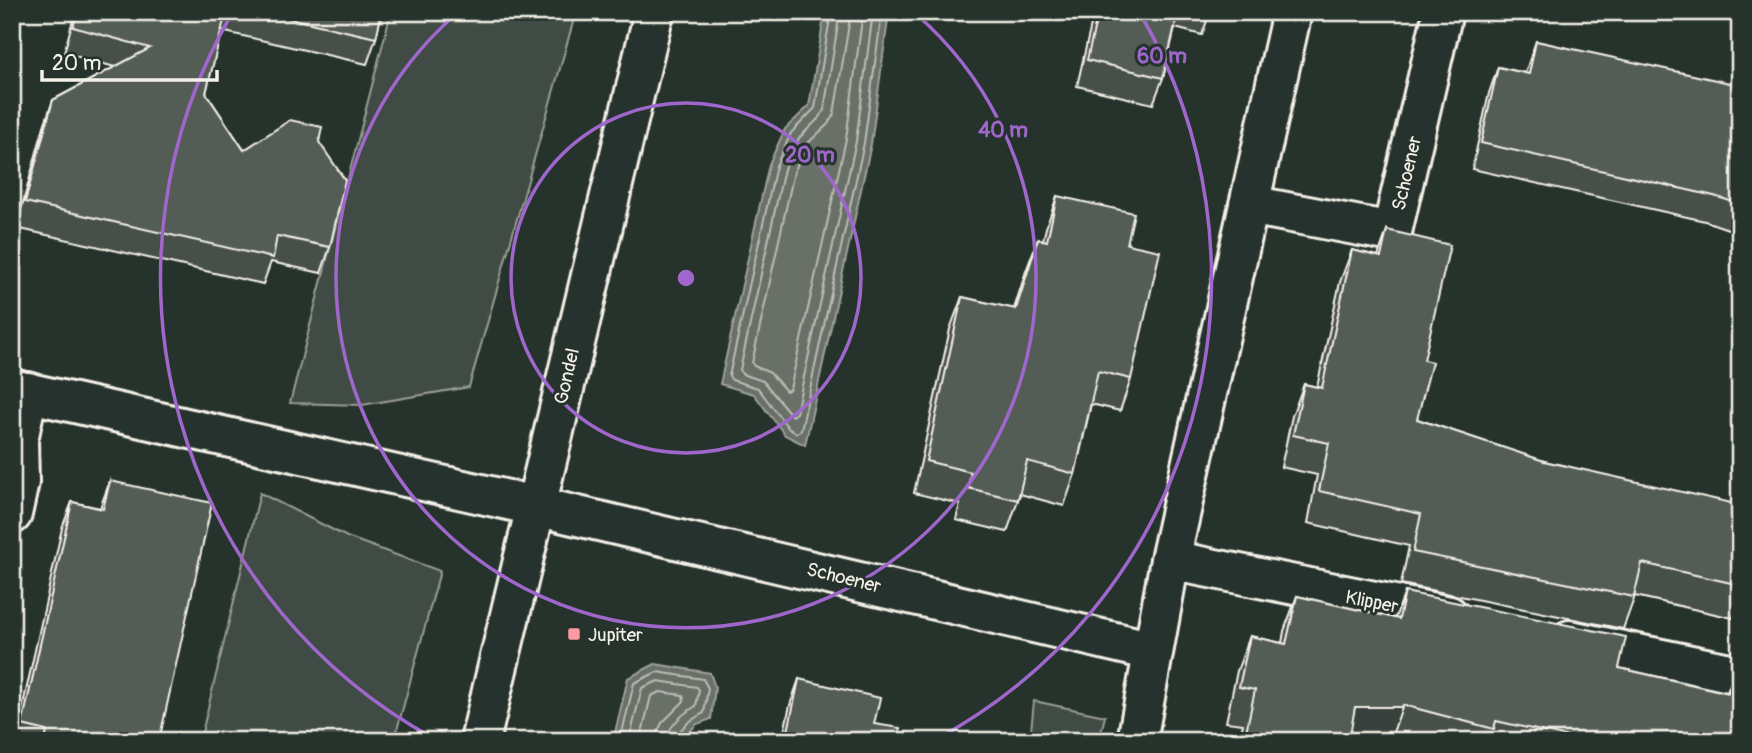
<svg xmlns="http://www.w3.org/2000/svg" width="1752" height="753" viewBox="0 0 1752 753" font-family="Pangolin,sans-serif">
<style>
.green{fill:#414b45;stroke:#9a9e96;stroke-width:2}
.water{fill:#676f68;stroke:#9fa39b;stroke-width:2}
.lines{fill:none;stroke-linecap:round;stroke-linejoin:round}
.shore{stroke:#bcbdb5;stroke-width:2}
.minor-casing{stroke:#f4f1e8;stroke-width:44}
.minor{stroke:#26332d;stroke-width:38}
.wall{fill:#474f49;stroke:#f4f1e8;stroke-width:2}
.shaded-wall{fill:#39403c;stroke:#f4f1e8;stroke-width:2}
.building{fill:#525c55;stroke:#f4f1e8;stroke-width:2}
.ring{fill:none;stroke:#9f67cb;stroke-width:3.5}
.poi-dot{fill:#ff9aa2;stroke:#26332d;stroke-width:2.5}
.labels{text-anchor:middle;stroke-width:6;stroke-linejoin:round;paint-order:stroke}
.street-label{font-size:19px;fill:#f4f1e8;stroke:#26332d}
.poi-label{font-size:19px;fill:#f4f1e8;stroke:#26332d;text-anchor:start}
.centre{fill:#9f67cb;stroke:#26332d;stroke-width:3.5}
.ring-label{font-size:21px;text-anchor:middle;font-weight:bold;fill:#9f67cb;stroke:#26332d;stroke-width:6;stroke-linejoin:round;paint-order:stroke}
</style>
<rect width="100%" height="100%" fill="#26332d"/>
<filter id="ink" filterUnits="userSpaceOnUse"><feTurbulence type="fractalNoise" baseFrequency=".0143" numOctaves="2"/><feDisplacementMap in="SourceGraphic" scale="14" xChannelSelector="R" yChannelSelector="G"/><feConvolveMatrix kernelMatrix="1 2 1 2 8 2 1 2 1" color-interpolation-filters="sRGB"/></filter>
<g filter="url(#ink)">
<g class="green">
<path d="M 391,12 L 576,12 L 469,387 L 362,405 L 290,403 Z"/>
<path d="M 260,493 L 347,537 L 440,571 L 394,741 L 200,741 Z"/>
<path d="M 1034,701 L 1105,716 L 1099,741 L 1030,741 Z"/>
</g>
<g class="water">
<path d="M 825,12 L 889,12 L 871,144 L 805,445 L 785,435 L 754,394 L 720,384 L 769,164 L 785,129 L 809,106 Z"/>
<path d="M 655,664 L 710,673 L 715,687 L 711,719 L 697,724 L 680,741 L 613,741 L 628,678 Z"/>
</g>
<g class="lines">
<g class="shore">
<path d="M 831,12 L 815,108 L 791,133 L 776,166 L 729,376 L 732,380 L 758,388 L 789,429 L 797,433 L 801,430 L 864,143 L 882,12"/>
<path d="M 840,12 L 824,110 L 820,117 L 799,138 L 784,169 L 740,370 L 742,374 L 763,381 L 792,416 L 796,413 L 856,141 L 873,12"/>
<path d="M 851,12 L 834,114 L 828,124 L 807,144 L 794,172 L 752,363 L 754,366 L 770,373 L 786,391 L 790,389 L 846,139 L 863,12"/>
<path d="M 620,741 L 634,683 L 657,672 L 703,679 L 708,688 L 704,713 C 693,719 678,727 676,741"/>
<path d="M 629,741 L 642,688 L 658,681 L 697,687 L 699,690 L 696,706 C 684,713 668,725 667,741"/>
<path d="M 640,741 L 651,696 L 660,692 L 683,695 L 684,701 L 662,723 L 657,733 L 657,741"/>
</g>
<g class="minor-casing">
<g id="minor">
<path d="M 1249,205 L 1392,232 L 1443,12"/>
<path d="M 12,389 L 535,506 L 1153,651"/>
<path d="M 12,514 L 19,482 L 18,440 L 28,392"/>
<path d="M 1170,560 L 1449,616"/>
<path d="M 1570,640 L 1730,673 L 1740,672"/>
<path d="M 480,741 L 654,12"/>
<path d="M 1137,741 L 1170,560 L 1292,12"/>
</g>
</g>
<use href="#minor" class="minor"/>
</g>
<g class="wall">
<path d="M 75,12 L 382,12 L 376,38 L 367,64 L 221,31 L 206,93 L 244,150 L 319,142 L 330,247 L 321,273 L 271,262 L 263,284 L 16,228 L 44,126 L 53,100 L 115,67 L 64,53 Z"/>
<path d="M 1094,12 L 1210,12 L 1202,35 L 1175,28 L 1163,78 L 1153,104 L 1077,86 Z"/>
<path d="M 1536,41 L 1740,87 L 1740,233 L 1705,221 L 1472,169 L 1489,93 L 1498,67 L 1525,73 Z"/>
<path d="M 1057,196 L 1127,244 L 1131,379 L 1120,411 L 1091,404 L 1075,474 L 1064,506 L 1020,494 L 1007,532 L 956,520 L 960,504 L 914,493 L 950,329 L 962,297 L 1014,309 L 1026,271 L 1038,239 L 1043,240 L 1046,228 Z"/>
<path d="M 1387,230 L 1424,360 L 1417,419 L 1544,461 L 1740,508 L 1740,599 L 1733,618 L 1635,596 L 1623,629 L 1401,584 L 1409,546 L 1308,523 L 1317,475 L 1281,467 L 1292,416 L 1304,384 L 1317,387 L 1340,282 L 1352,250 L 1378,256 Z"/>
<path d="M 110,481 L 159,741 L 15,741 L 62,528 L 72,502 L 100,508 Z"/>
<path d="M 1405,592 L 1619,668 L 1727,692 L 1733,677 L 1740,741 L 1395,741 L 1390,740 L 1390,741 L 1239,741 L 1243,724 L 1226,722 L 1237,671 L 1250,636 L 1282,643 L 1284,631 L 1297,596 L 1395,618 Z"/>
<path d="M 799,679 L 874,724 L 897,741 L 782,741 L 790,705 Z"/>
</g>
<path class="shaded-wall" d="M 1355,707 L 1402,707 L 1390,741 L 1343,741 Z"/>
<g class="building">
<path d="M 78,12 L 226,12 L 206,93 L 244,150 L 290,120 L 322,127 L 319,142 L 345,180 L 330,247 L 277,236 L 273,258 L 25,202 L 53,100 L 150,48 L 73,27 Z"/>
<path d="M 262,12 L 382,12 L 376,38 Z"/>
<path d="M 1098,12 L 1178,12 L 1163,78 L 1087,60 Z"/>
<path d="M 1536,41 L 1739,85 L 1738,87 L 1740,87 L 1740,204 L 1714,196 L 1481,143 L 1498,67 L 1529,74 Z"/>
<path d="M 1057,196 L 1134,213 L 1127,244 L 1160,251 L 1131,379 L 1098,371 L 1075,474 L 1027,461 L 1018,500 L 968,488 L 971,472 L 926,461 L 962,297 L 1016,309 L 1038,239 L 1047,241 Z"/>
<path d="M 1387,230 L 1450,245 L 1424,360 L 1432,362 L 1417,419 L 1544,461 L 1736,504 L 1735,507 L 1740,508 L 1740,585 L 1642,563 L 1634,597 L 1413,552 L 1421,514 L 1319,491 L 1329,443 L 1293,435 L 1304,384 L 1322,388 L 1352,250 L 1381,257 Z"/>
<path d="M 110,481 L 212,503 L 159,741 L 45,741 L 47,731 L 22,725 L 72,502 L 103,509 Z"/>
<path d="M 1405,592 L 1626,637 L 1619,668 L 1729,693 L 1733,677 L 1740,679 L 1740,741 L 1586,741 L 1496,721 L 1494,729 L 1403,705 L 1402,707 L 1355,707 L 1349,741 L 1244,741 L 1255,690 L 1239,687 L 1250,636 L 1286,644 L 1297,596 L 1399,619 Z"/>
<path d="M 799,679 L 880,698 L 874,724 L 900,728 L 897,741 L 786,741 Z"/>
</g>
</g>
<g class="ring">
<circle cx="686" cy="278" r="175"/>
<path d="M916 14A350 350 0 1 1 456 14"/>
<path d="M435 739A525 525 0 0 1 231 15M1141 15A525 525 0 0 1 937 739"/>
</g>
<rect class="poi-dot" x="567" y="627" width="14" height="14" rx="3.5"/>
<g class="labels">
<g class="street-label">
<text transform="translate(1406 173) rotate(-77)" y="7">Schoener</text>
<text transform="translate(566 376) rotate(-77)" y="7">Gondel</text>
<text transform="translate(844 577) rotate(14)" y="7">Schoener</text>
<text transform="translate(1372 601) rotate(11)" y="7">Klipper</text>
</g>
<g class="poi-label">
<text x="588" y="641">Jupiter</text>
</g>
</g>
<circle cx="686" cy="278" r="10" class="centre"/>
<g class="ring-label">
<text x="1162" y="63">60 m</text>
<text x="1003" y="137">40 m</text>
<text x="810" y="162">20 m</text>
</g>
<rect width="1752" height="753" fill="none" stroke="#26332d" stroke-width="42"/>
<rect x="21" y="21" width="1710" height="711" fill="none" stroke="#f4f1e8" stroke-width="2.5" filter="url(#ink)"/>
<path d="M42 70v10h175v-10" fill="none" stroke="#f4f1e8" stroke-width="3.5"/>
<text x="52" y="70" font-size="21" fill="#f4f1e8" stroke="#26332d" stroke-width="5" paint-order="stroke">20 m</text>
</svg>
